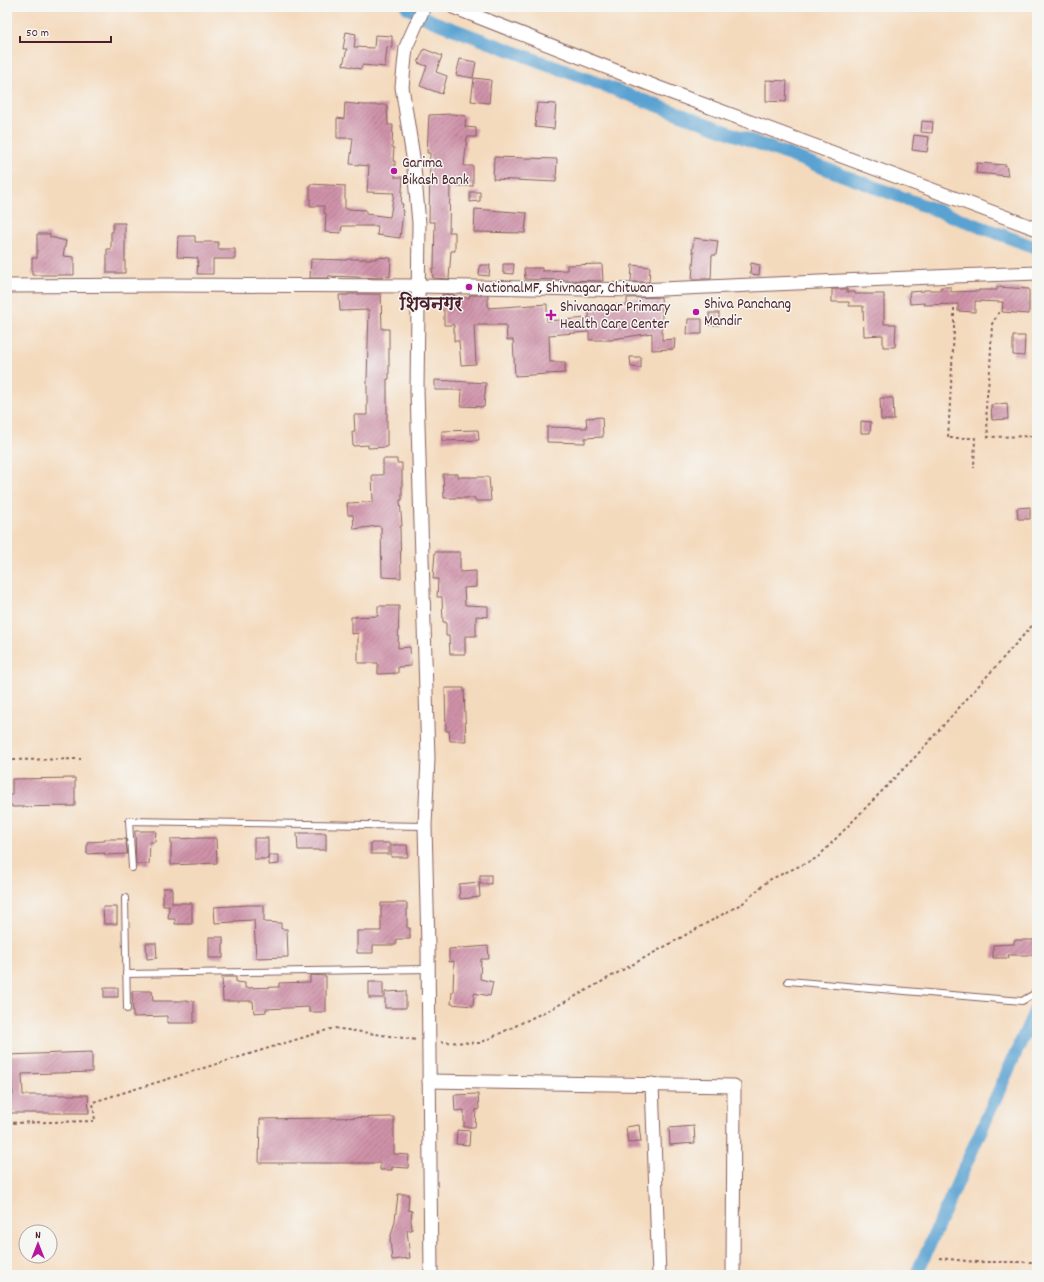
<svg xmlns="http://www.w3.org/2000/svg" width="1044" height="1282" viewBox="0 0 1044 1282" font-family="Dekko,'Playpen Sans Deva',sans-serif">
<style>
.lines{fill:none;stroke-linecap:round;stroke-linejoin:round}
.canal{stroke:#5aa2d1;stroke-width:13}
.building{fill:url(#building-hatch)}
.service-casing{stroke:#86605e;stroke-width:8}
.minor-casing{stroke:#86605e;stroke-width:15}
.path{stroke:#86605e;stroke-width:2;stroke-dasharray:3 3;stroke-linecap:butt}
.service{stroke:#fff;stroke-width:6}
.minor{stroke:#fff;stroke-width:13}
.poi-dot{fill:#b5179e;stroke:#f6f6f2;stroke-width:1.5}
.labels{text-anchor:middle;stroke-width:3;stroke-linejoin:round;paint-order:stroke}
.poi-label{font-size:15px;fill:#4a1f2b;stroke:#f6f6f2;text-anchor:start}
.district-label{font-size:19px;font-weight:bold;fill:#4a1f2b;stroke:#f6f6f2}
</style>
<defs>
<pattern id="building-hatch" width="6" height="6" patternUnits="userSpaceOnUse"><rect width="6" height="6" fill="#cf92a9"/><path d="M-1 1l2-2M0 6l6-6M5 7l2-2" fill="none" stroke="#aa778a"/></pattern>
</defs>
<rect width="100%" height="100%" fill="#f6f6f2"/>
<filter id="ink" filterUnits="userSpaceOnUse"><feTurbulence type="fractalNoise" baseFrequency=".025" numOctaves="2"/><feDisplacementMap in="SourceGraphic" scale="8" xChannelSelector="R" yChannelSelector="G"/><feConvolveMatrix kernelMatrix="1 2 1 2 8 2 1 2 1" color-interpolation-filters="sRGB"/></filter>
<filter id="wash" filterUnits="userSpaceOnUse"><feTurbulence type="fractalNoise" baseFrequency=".012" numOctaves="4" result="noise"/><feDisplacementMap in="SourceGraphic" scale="16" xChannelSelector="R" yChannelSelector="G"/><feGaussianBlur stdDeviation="0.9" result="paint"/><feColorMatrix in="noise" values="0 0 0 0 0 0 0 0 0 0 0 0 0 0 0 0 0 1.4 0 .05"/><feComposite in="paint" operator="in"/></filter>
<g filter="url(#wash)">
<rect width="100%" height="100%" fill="#f4dabd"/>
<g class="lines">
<g class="canal">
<path d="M 407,7 L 432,21 L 1037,248"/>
<path d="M 916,1275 L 1037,1006"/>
</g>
</g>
<g id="blocks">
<g class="building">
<path d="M 346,32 L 356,34 L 354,47 L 374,48 L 375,35 L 392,36 L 392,48 L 387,47 L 385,67 L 362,65 L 361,69 L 343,65 L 347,49 L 343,49 Z"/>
<path d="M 424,49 L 442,56 L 436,72 L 447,76 L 442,94 L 420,86 L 427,66 L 418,63 Z"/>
<path d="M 460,59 L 476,62 L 473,78 L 456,75 Z"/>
<path d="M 474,78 L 491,80 L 489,103 L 471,101 Z"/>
<path d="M 766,80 L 787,81 L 786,102 L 766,101 Z"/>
<path d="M 345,103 L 364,105 L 387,105 L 388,125 L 393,125 L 392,147 L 394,148 L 393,161 L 395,161 L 395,178 L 396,177 L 403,177 L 401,204 L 403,204 L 402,211 L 403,211 L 400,238 L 377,235 L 378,226 L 342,226 L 341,233 L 325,232 L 326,213 L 324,213 L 324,206 L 310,206 L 310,184 L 345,186 L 345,209 L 366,210 L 366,214 L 390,217 L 394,193 L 367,192 L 369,166 L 350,164 L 353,138 L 337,138 L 337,118 L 344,119 Z"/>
<path d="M 537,103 L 556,104 L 554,129 L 535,127 Z"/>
<path d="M 453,114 L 466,116 L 465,127 L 476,128 L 476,137 L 467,137 L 464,166 L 473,166 L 473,186 L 450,186 L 449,232 L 455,232 L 455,251 L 451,251 L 449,279 L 433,278 L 432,268 L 434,268 L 435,222 L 429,222 L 430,153 L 427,153 L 429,115 Z"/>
<path d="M 922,121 L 933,122 L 932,133 L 921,132 Z"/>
<path d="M 914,135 L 929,137 L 927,152 L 912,150 Z"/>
<path d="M 494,157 L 557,159 L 556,182 L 493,179 Z"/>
<path d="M 977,163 L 1006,165 L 1008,176 L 976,173 Z"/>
<path d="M 470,192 L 480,192 L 480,201 L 470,202 Z"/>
<path d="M 475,209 L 527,213 L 525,233 L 474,232 Z"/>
<path d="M 113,223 L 125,223 L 125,273 L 107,273 L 107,249 L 111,249 L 111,232 L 113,232 Z"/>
<path d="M 37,234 L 50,234 L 50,237 L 66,241 L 63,256 L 74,257 L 74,275 L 32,275 L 32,258 L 37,258 Z"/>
<path d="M 178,236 L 195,236 L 195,242 L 218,242 L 218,249 L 235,249 L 235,259 L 213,259 L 213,274 L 197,274 L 198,258 L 177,257 Z"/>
<path d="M 694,238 L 718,241 L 716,255 L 712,255 L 711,279 L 692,279 L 694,252 L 692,252 Z"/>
<path d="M 376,257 L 391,258 L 390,277 L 381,276 L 381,278 L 329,276 L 328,278 L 310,278 L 311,259 L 347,260 L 347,259 L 376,259 Z"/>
<path d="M 751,263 L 760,265 L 759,275 L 750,274 Z"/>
<path d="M 503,264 L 514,264 L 513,274 L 503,273 Z"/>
<path d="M 602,264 L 603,281 L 525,279 L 524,268 L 542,268 L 542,271 L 567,270 L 567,265 Z"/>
<path d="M 480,265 L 490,265 L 489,276 L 479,275 Z"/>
<path d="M 632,265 L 650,267 L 649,282 L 631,282 Z"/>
<path d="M 941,287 L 951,287 L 951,292 L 979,291 L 979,290 L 997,290 L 997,287 L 1029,289 L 1029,314 L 1002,312 L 1003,302 L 975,301 L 975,312 L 958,311 L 958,304 L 924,305 L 924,303 L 910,304 L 909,292 L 924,291 L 924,290 L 941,290 Z"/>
<path d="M 832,289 L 847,289 L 847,292 L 855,292 L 855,294 L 884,294 L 884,324 L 896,324 L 895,347 L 883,347 L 883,335 L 864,336 L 863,306 L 849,306 L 849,302 L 832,302 Z"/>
<path d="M 348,294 L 381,294 L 382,329 L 389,329 L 389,379 L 387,379 L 387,447 L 368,448 L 368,445 L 353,446 L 352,432 L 355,432 L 354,415 L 367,415 L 367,380 L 369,310 L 340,311 L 339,295 L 348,295 Z"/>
<path d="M 442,294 L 454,295 L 454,297 L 469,298 L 470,295 L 488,295 L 488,308 L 547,304 L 547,321 L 589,318 L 589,305 L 627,305 L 627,298 L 661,297 L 662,310 L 662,340 L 675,339 L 674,349 L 652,350 L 652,333 L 613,339 L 613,340 L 589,340 L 589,332 L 549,335 L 550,362 L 565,362 L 565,373 L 515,376 L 513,340 L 507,340 L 506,325 L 474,325 L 476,364 L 461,365 L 459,341 L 454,341 L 454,325 L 444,325 L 444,310 L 442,310 Z"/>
<rect x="709" y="313" width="10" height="12"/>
<path d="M 688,319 L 702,319 L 702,334 L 687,334 Z"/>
<path d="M 1013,336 L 1025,336 L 1024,356 L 1013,355 Z"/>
<path d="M 630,357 L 641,357 L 641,368 L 631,367 Z"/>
<path d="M 435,380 L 486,383 L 484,407 L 461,406 L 462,390 L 435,390 Z"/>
<path d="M 880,398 L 893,398 L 894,420 L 881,420 Z"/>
<path d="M 1007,403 L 1008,419 L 992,420 L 991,405 Z"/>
<path d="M 602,417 L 603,437 L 585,438 L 585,443 L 547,442 L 547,427 L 587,428 L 586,418 Z"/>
<path d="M 861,421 L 871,422 L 870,433 L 861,433 Z"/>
<path d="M 478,430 L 479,440 L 442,441 L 442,431 Z"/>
<path d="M 383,459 L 397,459 L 397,463 L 402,463 L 402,500 L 400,500 L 402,526 L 400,526 L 401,578 L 382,577 L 381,527 L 378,526 L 354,529 L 353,515 L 348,515 L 347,503 L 373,502 L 372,475 L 383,475 Z"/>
<path d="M 443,474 L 458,474 L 458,477 L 489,477 L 491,501 L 475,501 L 475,498 L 444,498 Z"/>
<path d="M 1030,507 L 1030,519 L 1018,519 L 1017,508 Z"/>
<path d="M 435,552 L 460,552 L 460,572 L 476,571 L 476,587 L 464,588 L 465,605 L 488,606 L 488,617 L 476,616 L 476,636 L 465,636 L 465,654 L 450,654 L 449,636 L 446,636 L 446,622 L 443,622 L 442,597 L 437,597 L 438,579 L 433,579 Z"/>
<path d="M 378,606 L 399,606 L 398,648 L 410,647 L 411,666 L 398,667 L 398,673 L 378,674 L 378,663 L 358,663 L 358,633 L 351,634 L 351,617 L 378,616 Z"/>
<path d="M 445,688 L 464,688 L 466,741 L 450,741 L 449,731 L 446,731 Z"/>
<path d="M 75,778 L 75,806 L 12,807 L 12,805 L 7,805 L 7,795 L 12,795 L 12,779 Z"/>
<path d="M 135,831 L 156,831 L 155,842 L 150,842 L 149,864 L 136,864 Z"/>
<path d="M 297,833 L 326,833 L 326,850 L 298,850 Z"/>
<path d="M 202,838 L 216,838 L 217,863 L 171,865 L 171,839 Z"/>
<rect x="254" y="838" width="14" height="21"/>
<path d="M 105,839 L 126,839 L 127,854 L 105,855 L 105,853 L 87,854 L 87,842 L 105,841 Z"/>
<rect x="371" y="843" width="18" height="11"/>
<path d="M 391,845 L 407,845 L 408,857 L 391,857 Z"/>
<path d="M 269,855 L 279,855 L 279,864 L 269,865 Z"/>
<rect x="480" y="875" width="11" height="9"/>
<path d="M 479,882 L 480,897 L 460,899 L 459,884 Z"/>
<path d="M 163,888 L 172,888 L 172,903 L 192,903 L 192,924 L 175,924 L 175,919 L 168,919 L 169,906 L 163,906 Z"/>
<path d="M 381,903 L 407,903 L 407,928 L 410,928 L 410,939 L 396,939 L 396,945 L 373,945 L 373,953 L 357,953 L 357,931 L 381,931 Z"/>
<path d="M 248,905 L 264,905 L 264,922 L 281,923 L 281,929 L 287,929 L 288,957 L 256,958 L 254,920 L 234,921 L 234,922 L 215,923 L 214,907 Z"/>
<path d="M 103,907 L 117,907 L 117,924 L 104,924 Z"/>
<rect x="209" y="937" width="14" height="21"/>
<path d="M 1014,940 L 1034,940 L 1034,955 L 1008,955 L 1009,958 L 993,958 L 993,945 L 1014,944 Z"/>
<path d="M 146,943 L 156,943 L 157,958 L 147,959 Z"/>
<path d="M 488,946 L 489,959 L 481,959 L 480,979 L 493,982 L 490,996 L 474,993 L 473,1006 L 451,1004 L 452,992 L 453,992 L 454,961 L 449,962 L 449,949 Z"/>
<path d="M 310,975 L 326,976 L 326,1012 L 309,1012 L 309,1007 L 266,1009 L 266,1012 L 254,1013 L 253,1001 L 223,1001 L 222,977 L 236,977 L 236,982 L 245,983 L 245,988 L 279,987 L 279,983 L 310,982 Z"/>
<rect x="369" y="982" width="14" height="16"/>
<rect x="104" y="988" width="14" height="9"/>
<path d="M 132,991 L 152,991 L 153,1001 L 194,1001 L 194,1023 L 167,1023 L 167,1016 L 133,1017 Z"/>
<path d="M 406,991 L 406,1008 L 385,1008 L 385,992 Z"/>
<path d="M 92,1052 L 92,1072 L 22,1074 L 23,1095 L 88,1095 L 89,1113 L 7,1113 L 7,1095 L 13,1095 L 11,1075 L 7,1075 L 7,1055 Z"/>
<path d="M 478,1094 L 479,1109 L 476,1110 L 475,1127 L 464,1127 L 464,1110 L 455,1111 L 454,1095 Z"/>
<path d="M 394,1117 L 394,1154 L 409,1155 L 408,1168 L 392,1167 L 392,1170 L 380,1170 L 380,1163 L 259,1163 L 260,1119 Z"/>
<path d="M 639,1125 L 641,1142 L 628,1143 L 626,1127 Z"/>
<path d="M 694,1126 L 695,1143 L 670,1145 L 669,1128 Z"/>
<path d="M 457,1130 L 470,1131 L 469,1145 L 456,1144 Z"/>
<path d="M 398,1194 L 409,1194 L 408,1210 L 412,1211 L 411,1220 L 412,1230 L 407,1230 L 410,1258 L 392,1260 L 390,1239 L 395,1221 Z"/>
</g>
</g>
</g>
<g filter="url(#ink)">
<use href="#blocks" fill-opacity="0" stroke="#86605e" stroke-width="1"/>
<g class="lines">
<g class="service-casing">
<g id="service">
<path d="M 132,868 L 129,821 L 425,826"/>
<path d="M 125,898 L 127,1009"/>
<path d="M 126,974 L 428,969"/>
<path d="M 788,981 L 1022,1001 L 1034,994 L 1037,987"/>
</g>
</g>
<g class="minor-casing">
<g id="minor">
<path d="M 424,7 L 406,47 L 402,87 L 413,157 L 419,223 L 417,391 L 428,758 L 425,826 L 428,946 L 431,1275"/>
<path d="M 453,7 L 659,88 L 1037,229"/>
<path d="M 7,286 L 162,285 L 418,286 L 639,290 L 955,276 L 1037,273"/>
<path d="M 429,1081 L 734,1086 L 733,1275"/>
<path d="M 652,1084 L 659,1275"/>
</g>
</g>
<g class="path">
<path d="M 954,308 L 954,331 L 948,438 L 975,438 L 974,468"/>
<path d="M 999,312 L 992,324 L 990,370 L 986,405 L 988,437 L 1037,436"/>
<path d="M 7,760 L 81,759"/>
<path d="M 441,1042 L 480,1043 L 567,1001 L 743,903 L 769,880 L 817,858 L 916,756 L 1037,620"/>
<path d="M 7,1123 L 95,1121 L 93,1102 L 334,1028 L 417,1040"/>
<path d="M 939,1258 L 976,1262 L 1037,1262"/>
</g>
<use href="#service" class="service"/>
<use href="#minor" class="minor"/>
</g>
</g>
<g class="poi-dot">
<circle cx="394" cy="171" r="4"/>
<circle cx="469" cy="287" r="4"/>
<circle cx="696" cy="312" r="4"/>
<path d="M549 309h4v4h4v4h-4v4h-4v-4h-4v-4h4z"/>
</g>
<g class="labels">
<g class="poi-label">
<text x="402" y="167">Garima<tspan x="402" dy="17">Bikash Bank</tspan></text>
<text x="477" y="292">NationalMF, Shivnagar, Chitwan</text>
<text x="704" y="308">Shiva Panchang<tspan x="704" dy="17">Mandir</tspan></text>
<text x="560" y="311">Shivanagar Primary<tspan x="560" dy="17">Health Care Center</tspan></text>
</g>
<g class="district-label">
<text x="431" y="309">शिवनगर</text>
</g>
</g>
<rect width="1044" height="1282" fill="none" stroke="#f6f6f2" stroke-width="24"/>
<g transform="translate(38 1244)"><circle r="19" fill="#f6f6f2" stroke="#b1a0a2"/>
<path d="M0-3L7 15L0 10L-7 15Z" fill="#b5179e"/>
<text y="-6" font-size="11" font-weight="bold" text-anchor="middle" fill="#4a1f2b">N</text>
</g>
<path d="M20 36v6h91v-6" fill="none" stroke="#4a1f2b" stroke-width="2"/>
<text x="26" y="36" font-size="12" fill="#4a1f2b" stroke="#f6f6f2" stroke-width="3" paint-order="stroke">50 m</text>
</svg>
